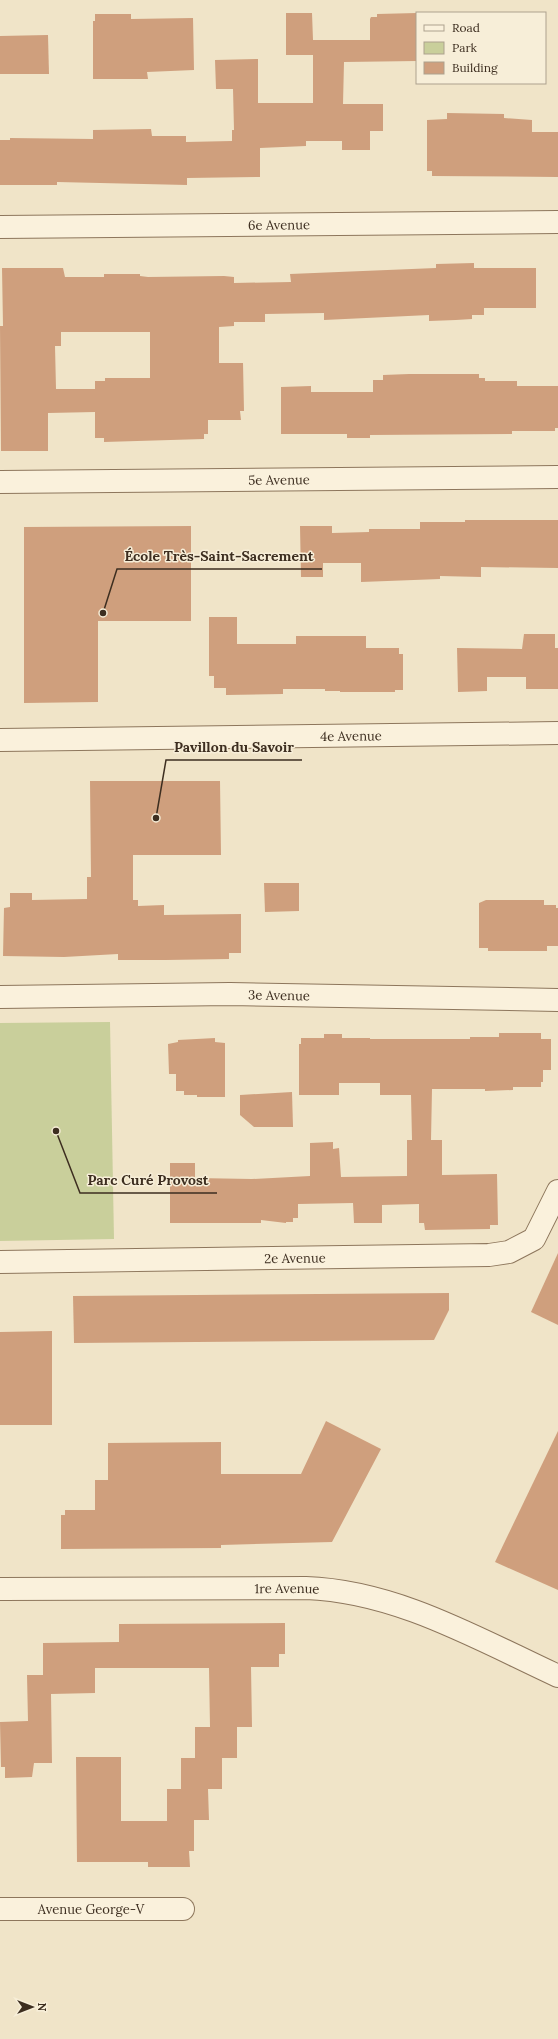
<svg xmlns="http://www.w3.org/2000/svg" width="558" height="2039" viewBox="0 0 558 2039" font-family="Lora,serif">
<style>
.green{fill:#c9cf9b}
.building{fill:#cf9f7d;fill-rule:evenodd}
.lines{fill:none;stroke-linecap:round;stroke-linejoin:round}
.minor-casing{stroke:#8d765c;stroke-width:24}
.minor{stroke:#faf1dc;stroke-width:22}
.labels{text-anchor:middle;stroke-width:3;stroke-linejoin:round;paint-order:stroke}
.street-label{font-size:13px;fill:#3d2e20;stroke:#f7eed8}
.leader{fill:none;stroke:#3d2e20;stroke-width:1.5}
.callout-dot{fill:#3d2e20;stroke:#f7eed8;stroke-width:1.5}
.callout-label{font-size:14px;text-anchor:middle;font-weight:bold;fill:#3d2e20;stroke:#f7eed8;stroke-width:3;stroke-linejoin:round;paint-order:stroke}
</style>
<rect width="100%" height="100%" fill="#f0e4c8"/>
<path class="green" d="M 110,1022 L 114,1239 L 0,1241 L 0,1023 Z"/>
<g class="building">
<path d="M 286,13 L 312,13 L 313,40 L 370,40 L 370,19 L 371,17 L 377,17 L 377,14 L 417,13 L 417,61 L 344,62 L 343,104 L 383,104 L 383,131 L 370,131 L 370,150 L 342,150 L 342,141 L 306,141 L 306,146 L 260,148 L 260,177 L 187,178 L 187,185 L 57,182 L 57,185 L 0,185 L 0,140 L 10,140 L 10,138 L 93,139 L 93,130 L 151,129 L 152,136 L 186,136 L 186,142 L 232,141 L 232,130 L 234,130 L 233,89 L 216,89 L 215,60 L 258,59 L 258,103 L 313,103 L 313,55 L 286,55 Z"/>
<path d="M 95,14 L 131,14 L 131,19 L 193,18 L 194,70 L 147,72 L 148,79 L 93,79 L 93,21 L 95,21 Z"/>
<path d="M 48,35 L 49,74 L 0,74 L 0,36 Z"/>
<path d="M 447,113 L 504,114 L 504,118 L 532,120 L 532,132 L 558,132 L 558,177 L 432,176 L 432,171 L 427,171 L 427,120 L 447,119 Z"/>
<path d="M 474,263 L 474,268 L 536,268 L 536,308 L 484,308 L 484,315 L 472,315 L 472,319 L 456,320 L 429,321 L 429,315 L 324,320 L 324,313 L 265,314 L 265,322 L 234,322 L 234,326 L 219,327 L 219,363 L 243,363 L 244,411 L 240,411 L 241,420 L 208,420 L 208,434 L 204,434 L 204,439 L 104,442 L 104,438 L 95,438 L 95,412 L 48,413 L 48,451 L 1,451 L 0,326 L 3,326 L 2,268 L 63,268 L 65,277 L 104,277 L 104,274 L 140,274 L 140,276 L 148,277 L 224,276 L 234,277 L 234,283 L 291,282 L 290,274 L 436,268 L 436,264 ZM 61,332 L 150,332 L 150,378 L 105,378 L 105,381 L 95,381 L 95,389 L 56,389 L 55,346 L 61,346 Z"/>
<path d="M 409,374 L 479,374 L 479,378 L 485,378 L 485,381 L 517,381 L 517,386 L 558,386 L 558,428 L 555,428 L 555,431 L 512,431 L 512,434 L 370,435 L 370,438 L 347,438 L 347,434 L 281,434 L 281,387 L 311,386 L 311,392 L 373,392 L 373,380 L 383,380 L 383,375 Z"/>
<path d="M 465,520 L 558,520 L 558,568 L 481,567 L 481,577 L 440,576 L 440,579 L 361,582 L 361,563 L 323,563 L 323,577 L 301,577 L 300,526 L 332,526 L 332,533 L 369,532 L 369,529 L 420,529 L 420,522 L 465,522 Z"/>
<path d="M 191,526 L 191,621 L 98,621 L 98,702 L 24,703 L 24,527 Z"/>
<path d="M 209,617 L 237,617 L 237,644 L 296,644 L 296,636 L 366,636 L 366,648 L 399,648 L 399,654 L 403,654 L 403,690 L 395,690 L 395,692 L 340,692 L 340,691 L 325,691 L 325,689 L 283,689 L 283,694 L 226,695 L 226,688 L 214,688 L 214,676 L 209,676 Z"/>
<path d="M 524,634 L 555,634 L 555,648 L 558,648 L 558,689 L 526,689 L 526,677 L 487,677 L 487,691 L 458,692 L 457,648 L 522,649 Z"/>
<path d="M 90,781 L 220,781 L 221,855 L 133,855 L 133,900 L 138,900 L 138,906 L 164,905 L 164,915 L 241,914 L 241,953 L 229,953 L 229,959 L 166,960 L 118,960 L 118,954 L 64,957 L 3,956 L 4,908 L 10,907 L 10,893 L 32,893 L 32,900 L 87,899 L 87,877 L 91,877 Z"/>
<path d="M 264,883 L 299,883 L 299,911 L 265,912 Z"/>
<path d="M 486,900 L 544,900 L 544,905 L 556,905 L 556,908 L 558,908 L 558,946 L 547,946 L 547,951 L 488,951 L 488,948 L 479,948 L 479,903 Z"/>
<path d="M 499,1033 L 541,1033 L 541,1039 L 551,1039 L 551,1070 L 543,1070 L 543,1082 L 541,1082 L 541,1087 L 513,1087 L 513,1090 L 485,1091 L 485,1089 L 432,1089 L 431,1140 L 442,1140 L 442,1175 L 497,1174 L 498,1225 L 490,1225 L 490,1229 L 425,1230 L 424,1223 L 419,1223 L 419,1204 L 382,1205 L 382,1223 L 354,1223 L 353,1203 L 298,1204 L 298,1218 L 293,1218 L 293,1222 L 286,1222 L 286,1223 L 261,1220 L 261,1223 L 170,1223 L 170,1163 L 195,1163 L 195,1178 L 252,1179 L 310,1176 L 310,1143 L 333,1142 L 333,1149 L 339,1148 L 341,1177 L 407,1176 L 407,1140 L 412,1140 L 411,1095 L 380,1095 L 380,1083 L 339,1083 L 339,1095 L 299,1095 L 299,1044 L 301,1044 L 301,1038 L 324,1038 L 324,1034 L 342,1034 L 342,1038 L 370,1038 L 370,1039 L 470,1039 L 470,1037 L 499,1037 Z"/>
<path d="M 215,1038 L 215,1042 L 225,1043 L 225,1097 L 197,1097 L 197,1095 L 184,1095 L 184,1091 L 176,1091 L 176,1074 L 169,1074 L 168,1044 L 178,1042 L 178,1040 Z"/>
<path d="M 292,1092 L 293,1127 L 254,1127 L 240,1115 L 240,1095 Z"/>
<path d="M 558,1253 L 558,1325 L 531,1312 Z"/>
<path d="M 449,1293 L 449,1310 L 434,1340 L 74,1343 L 73,1296 Z"/>
<path d="M 52,1331 L 52,1425 L 0,1425 L 0,1332 Z"/>
<path d="M 326,1421 L 381,1449 L 332,1542 L 221,1545 L 221,1548 L 61,1549 L 61,1515 L 65,1515 L 65,1510 L 95,1510 L 95,1480 L 108,1480 L 108,1443 L 221,1442 L 221,1474 L 301,1474 Z"/>
<path d="M 558,1431 L 558,1590 L 495,1562 Z"/>
<path d="M 285,1623 L 285,1654 L 279,1654 L 279,1667 L 251,1667 L 252,1727 L 237,1727 L 237,1758 L 222,1758 L 222,1789 L 208,1789 L 209,1820 L 194,1820 L 194,1851 L 189,1851 L 190,1867 L 148,1867 L 148,1862 L 77,1862 L 76,1757 L 121,1757 L 121,1821 L 167,1821 L 167,1789 L 181,1789 L 181,1758 L 195,1758 L 195,1727 L 210,1727 L 209,1668 L 95,1668 L 95,1693 L 51,1694 L 52,1763 L 34,1763 L 32,1777 L 5,1778 L 5,1767 L 1,1767 L 0,1722 L 28,1721 L 27,1675 L 43,1675 L 43,1643 L 119,1642 L 119,1624 Z"/>
</g>
<g class="lines">
<g class="minor-casing">
<g id="minor">
<path id="s1" d="M 0,227 L 558,222"/>
<path id="s2" d="M 0,482 L 558,477"/>
<path id="s3" d="M 0,740 L 558,733"/>
<path id="s4" d="M 0,997 L 230,994 L 558,1000"/>
<path id="s5" d="M 0,1262 L 489,1255 L 509,1252 L 534,1239 L 558,1191"/>
<path id="s6" d="M 0,1589 L 306,1588 C 396,1591 478,1639 558,1676"/>
<path id="s7" d="M 0,1909 L 183,1909"/>
</g>
</g>
<use href="#minor" class="minor"/>
</g>
<g class="labels">
<g class="street-label">
<text dy="5" stroke="none"><textPath href="#s1" startOffset="279">6e Avenue</textPath></text>
<text dy="5" stroke="none"><textPath href="#s2" startOffset="279">5e Avenue</textPath></text>
<text dy="5" stroke="none"><textPath href="#s3" startOffset="351">4e Avenue</textPath></text>
<text dy="5" stroke="none"><textPath href="#s4" startOffset="279">3e Avenue</textPath></text>
<text dy="5" stroke="none"><textPath href="#s5" startOffset="295">2e Avenue</textPath></text>
<text dy="5" stroke="none"><textPath href="#s6" startOffset="287">1re Avenue</textPath></text>
<text dy="5" stroke="none"><textPath href="#s7" startOffset="91">Avenue George-V</textPath></text>
</g>
</g>
<path class="leader" d="M103 613L117 569H322M156 818L166 760H302M56 1131L80 1193H217"/>
<g class="callout-dot">
<circle cx="103" cy="613" r="4"/>
<circle cx="156" cy="818" r="4"/>
<circle cx="56" cy="1131" r="4"/>
</g>
<g class="callout-label">
<text x="219" y="561">École Très-Saint-Sacrement</text>
<text x="234" y="752">Pavillon du Savoir</text>
<text x="148" y="1185">Parc Curé Provost</text>
</g>
<rect x="416" y="12" width="130" height="72" fill="#f7eed8" stroke="#ada18e"/>
<rect x="424" y="25" width="20" height="6" fill="#faf1dc" stroke="#ada18e"/>
<text x="452" y="32" font-size="12" fill="#3d2e20">Road</text>
<rect x="424" y="42" width="20" height="12" fill="#c9cf9b" stroke="#ada18e"/>
<text x="452" y="52" font-size="12" fill="#3d2e20">Park</text>
<rect x="424" y="62" width="20" height="12" fill="#cf9f7d" stroke="#ada18e"/>
<text x="452" y="72" font-size="12" fill="#3d2e20">Building</text>
<g transform="translate(32 2007) rotate(90)" stroke="#f7eed8" stroke-width="3" paint-order="stroke">
<path d="M0-3L7 15L0 10L-7 15Z" fill="#3d2e20"/>
<text y="-6" font-size="11" font-weight="bold" text-anchor="middle" fill="#3d2e20">N</text>
</g>
</svg>
